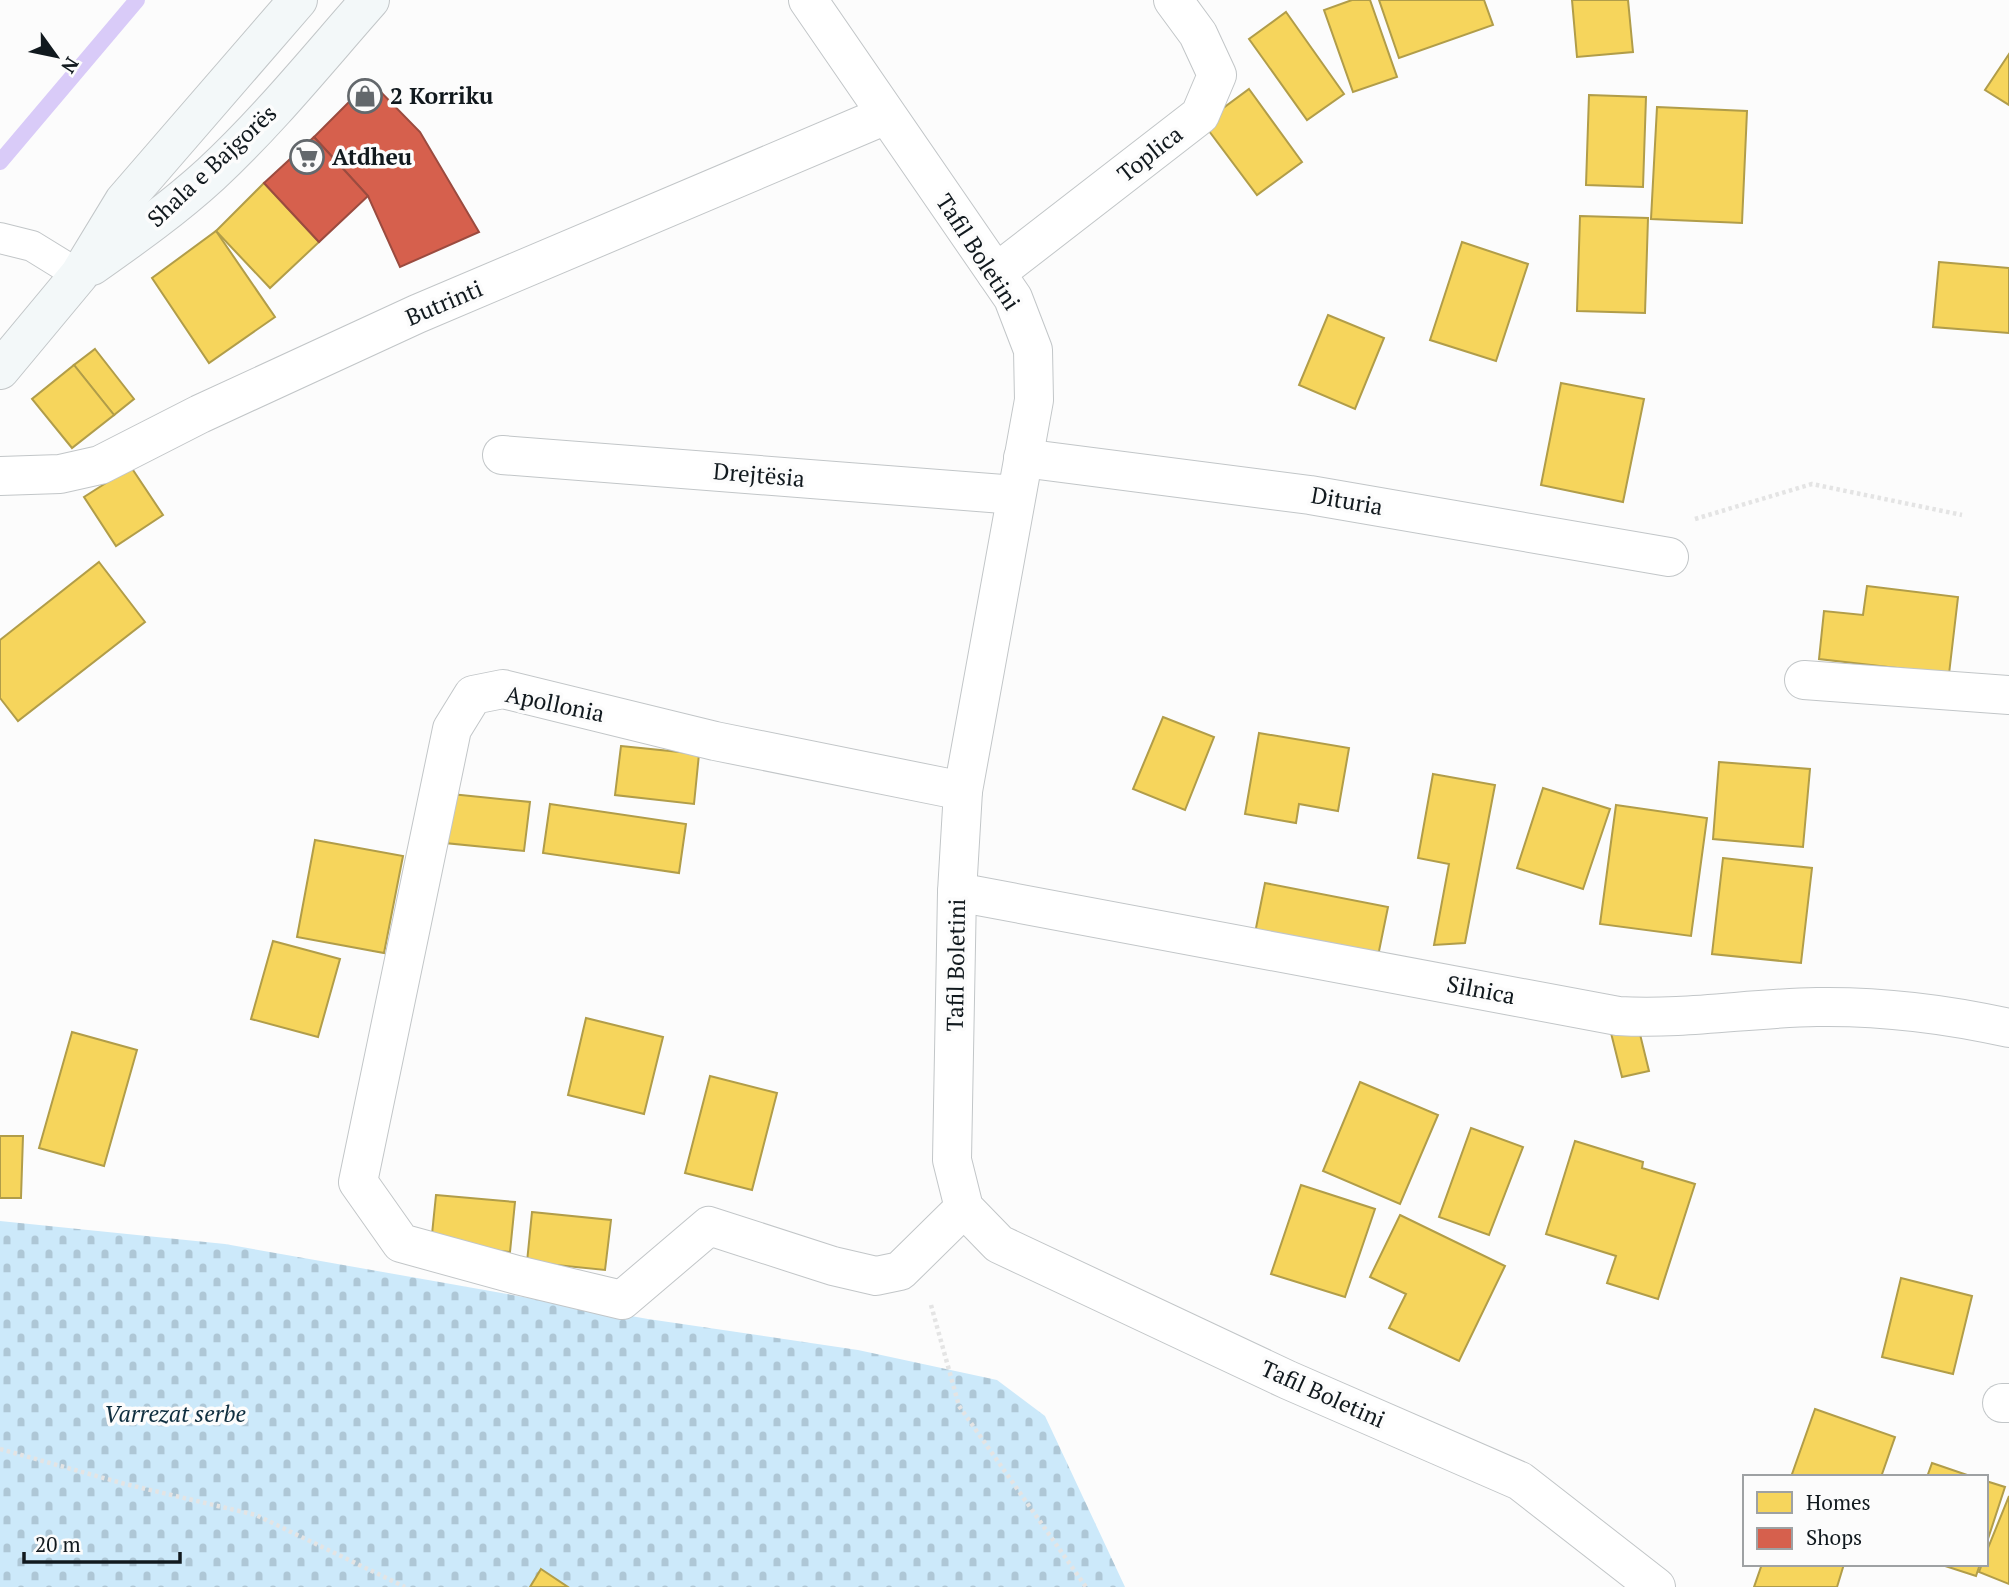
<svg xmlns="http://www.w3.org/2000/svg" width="2009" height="1587" viewBox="0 0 2009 1587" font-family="'PT Serif',serif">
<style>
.cemetery{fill:url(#cemetery-stones)}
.homes{fill:#f6d55c;stroke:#b19d49;stroke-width:2}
.shops{fill:#d6604d;stroke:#9b4b3f;stroke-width:2}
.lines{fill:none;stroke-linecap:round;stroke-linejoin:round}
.stream{stroke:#d9cbf8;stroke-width:16}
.service-casing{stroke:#c2c6c8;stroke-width:32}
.minor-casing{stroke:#c2c6c8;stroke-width:40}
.secondary-casing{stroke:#c2c6c8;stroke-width:40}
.path{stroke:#e4e4e4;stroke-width:4.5;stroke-dasharray:3.5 3.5;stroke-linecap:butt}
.service{stroke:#fff;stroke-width:30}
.minor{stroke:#fff;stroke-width:38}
.secondary{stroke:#f3f8f9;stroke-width:38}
.labels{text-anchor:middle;stroke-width:7;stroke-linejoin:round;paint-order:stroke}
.poi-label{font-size:23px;font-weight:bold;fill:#11191e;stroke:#fcfcfc;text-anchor:start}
.street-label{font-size:23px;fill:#11191e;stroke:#fcfcfc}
.park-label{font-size:23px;font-style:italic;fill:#0f2e3f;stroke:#fcfcfc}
</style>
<defs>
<pattern id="cemetery-stones" width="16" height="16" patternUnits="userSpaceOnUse" patternTransform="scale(1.75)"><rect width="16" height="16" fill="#cce9fa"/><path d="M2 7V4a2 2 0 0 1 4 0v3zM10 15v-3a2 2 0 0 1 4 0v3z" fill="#aec7d6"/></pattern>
</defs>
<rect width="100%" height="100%" fill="#fcfcfc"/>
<path class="cemetery" d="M 0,1221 L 225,1244 L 648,1319 L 858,1350 L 997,1380 L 1045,1416 L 1125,1587 L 0,1587 Z"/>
<g class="homes">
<path d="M 1352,0 L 1370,0 L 1397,77 L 1353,92 L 1324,10 Z"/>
<path d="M 1379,0 L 1484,0 L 1493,25 L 1399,58 Z"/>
<path d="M 1572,0 L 1628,0 L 1633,52 L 1577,57 Z"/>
<path d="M 1286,12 L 1344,94 L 1307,120 L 1249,39 Z"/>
<path d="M 2009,54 L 2009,105 L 1985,90 Z"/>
<path d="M 1249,89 L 1302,162 L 1257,195 L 1203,123 Z"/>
<path d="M 1589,95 L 1646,97 L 1643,187 L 1586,185 Z"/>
<path d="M 1657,107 L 1747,111 L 1742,223 L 1651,219 Z"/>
<path d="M 264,183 L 319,242 L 270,288 L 216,231 Z"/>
<path d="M 1580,216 L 1648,218 L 1645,313 L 1577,311 Z"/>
<path d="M 216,231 L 275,317 L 209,363 L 152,278 Z"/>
<path d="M 1462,242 L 1528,264 L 1496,361 L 1430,340 Z"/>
<path d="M 1939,262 L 2009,268 L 2009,333 L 1933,327 Z"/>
<path d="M 1328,315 L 1384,338 L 1355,409 L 1299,385 Z"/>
<path d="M 95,349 L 134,399 L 114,415 L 74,365 Z"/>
<path d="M 74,365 L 114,415 L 72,448 L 32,399 Z"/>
<path d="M 1561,383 L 1644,399 L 1623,502 L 1541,485 Z"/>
<path d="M 131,467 L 163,515 L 116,546 L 84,497 Z"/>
<path d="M 99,562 L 145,622 L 18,721 L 0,698 L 0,640 Z"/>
<path d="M 1867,586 L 1958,597 L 1949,674 L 1819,659 L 1824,611 L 1863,615 Z"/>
<path d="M 1163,717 L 1214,737 L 1185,810 L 1133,789 Z"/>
<path d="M 1259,733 L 1349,748 L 1338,811 L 1299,804 L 1296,823 L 1245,814 Z"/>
<path d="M 621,746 L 699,754 L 694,804 L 615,795 Z"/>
<path d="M 1719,762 L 1810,769 L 1803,847 L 1713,839 Z"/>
<path d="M 1433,774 L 1495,785 L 1465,943 L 1434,945 L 1449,864 L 1418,858 Z"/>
<path d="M 1543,788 L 1610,809 L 1583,889 L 1517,868 Z"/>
<path d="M 451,794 L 530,802 L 524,851 L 445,843 Z"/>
<path d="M 550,804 L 686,824 L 679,873 L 543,853 Z"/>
<path d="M 1616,805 L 1707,818 L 1691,936 L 1600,924 Z"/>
<path d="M 315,840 L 403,856 L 384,953 L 297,937 Z"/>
<path d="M 1723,858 L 1812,868 L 1801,963 L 1712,954 Z"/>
<path d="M 1265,883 L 1388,907 L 1378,956 L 1255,933 Z"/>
<path d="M 273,941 L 340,959 L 318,1037 L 251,1019 Z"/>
<path d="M 586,1018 L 663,1037 L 644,1114 L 568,1095 Z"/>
<path d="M 1638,1026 L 1649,1071 L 1622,1077 L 1611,1033 Z"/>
<path d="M 72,1032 L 137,1050 L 104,1166 L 39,1148 Z"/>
<path d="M 710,1076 L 777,1093 L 752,1190 L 685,1173 Z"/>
<path d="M 1360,1082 L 1438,1115 L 1400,1204 L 1323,1171 Z"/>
<path d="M 1471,1128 L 1523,1147 L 1489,1235 L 1439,1217 Z"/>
<path d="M 0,1136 L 23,1136 L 21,1198 L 0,1198 Z"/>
<path d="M 1575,1141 L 1643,1162 L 1642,1168 L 1695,1184 L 1658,1299 L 1607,1283 L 1616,1256 L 1546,1234 Z"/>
<path d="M 1301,1185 L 1375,1209 L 1345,1297 L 1271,1274 Z"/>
<path d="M 436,1195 L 515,1202 L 510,1252 L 431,1244 Z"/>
<path d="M 532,1212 L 611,1220 L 605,1270 L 527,1262 Z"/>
<path d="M 1400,1215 L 1505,1266 L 1459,1361 L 1389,1328 L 1406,1294 L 1370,1277 Z"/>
<path d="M 1901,1278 L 1972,1296 L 1953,1374 L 1882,1357 Z"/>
<path d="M 1815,1409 L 1895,1437 L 1881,1477 L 1791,1477 Z"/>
<path d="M 1932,1463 L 1973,1477 L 1927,1477 Z"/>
<path d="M 1986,1481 L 2005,1487 L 1986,1545 Z"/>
<path d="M 2009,1496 L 2009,1584 L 1979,1572 L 1982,1564 L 1986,1564 L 1986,1553 Z"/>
<path d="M 1762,1564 L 1844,1564 L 1837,1587 L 1754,1587 Z"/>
<path d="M 1939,1564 L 1980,1564 L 1976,1576 Z"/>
<path d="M 541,1569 L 568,1587 L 530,1587 Z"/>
</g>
<g class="shops">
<path d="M 370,81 L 420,132 L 479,232 L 400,267 L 368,196 L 314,137 Z"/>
<path d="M 314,137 L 368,196 L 319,242 L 264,183 Z"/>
</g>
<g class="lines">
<path class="stream" d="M 0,162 L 137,0"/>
<g class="service-casing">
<path id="service" d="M 0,238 L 32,246 L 79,275"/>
</g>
<g class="minor-casing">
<g id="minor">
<path d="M 808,0 L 1013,298 L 1033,350 L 1034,400 L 963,791 L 957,892 L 952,1160 L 964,1208 L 999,1244 L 1288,1380 L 1520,1481 L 1656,1587"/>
<path d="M 996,273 L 1200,115 L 1217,75 L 1198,34 L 1173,0"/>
<path d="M 502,455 L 1016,495"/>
<path d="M 1023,458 L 1310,495 L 1669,557"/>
<path d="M 0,476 L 60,474 L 100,465 L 200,414 L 417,314 L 886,115"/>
<path d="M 1804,680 L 2009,695"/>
<path d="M 963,791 L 715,741 L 503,689 L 473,695 L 452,729 L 358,1182 L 401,1243 L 517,1275 L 622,1300 L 709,1226 L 833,1266 L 876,1276 L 900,1271 L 964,1208"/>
<path d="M 957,892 L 1618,1016 C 1685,1020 1750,1008 1817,1007 C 1881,1006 1946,1014 2009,1028"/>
<path d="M 2002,1403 L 2009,1403"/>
</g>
</g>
<g class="secondary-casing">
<g id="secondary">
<path d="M 92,266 C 133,237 174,208 211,174 C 268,121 318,59 370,0"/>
<path d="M 0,370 L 79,275 L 124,201 L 298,0"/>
</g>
</g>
<g class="path">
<path d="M 1695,519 L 1812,484 L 1962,515"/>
<path d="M 931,1305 L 959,1406 L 1086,1587"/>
<path d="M 0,1449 L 125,1484 L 256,1515 L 405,1587"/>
</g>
<use href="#service" class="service"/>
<use href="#minor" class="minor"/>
<use href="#secondary" class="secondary"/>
</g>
<defs>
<g id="shop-ring" transform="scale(1.75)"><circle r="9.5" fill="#fcfcfc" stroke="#63686c" stroke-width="1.5"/><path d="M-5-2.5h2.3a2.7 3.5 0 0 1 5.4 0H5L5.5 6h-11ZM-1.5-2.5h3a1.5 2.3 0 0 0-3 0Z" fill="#63686c"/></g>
<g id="supermarket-ring" transform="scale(1.75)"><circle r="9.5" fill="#fcfcfc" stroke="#63686c" stroke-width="1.5"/><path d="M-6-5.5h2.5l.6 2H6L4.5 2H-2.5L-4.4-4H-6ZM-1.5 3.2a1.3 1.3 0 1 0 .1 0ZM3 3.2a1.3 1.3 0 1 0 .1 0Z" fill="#63686c"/></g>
</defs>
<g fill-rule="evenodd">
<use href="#shop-ring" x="365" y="96"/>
<use href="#supermarket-ring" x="307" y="157"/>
</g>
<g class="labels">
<g class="poi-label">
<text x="390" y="104">2 Korriku</text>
<text x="332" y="165">Atdheu</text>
</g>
<g class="street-label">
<text transform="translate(1150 154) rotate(-38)" y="8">Toplica</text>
<text transform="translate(212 166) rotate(-43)" y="8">Shala e Bajgorës</text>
<text transform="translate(978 252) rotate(57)" y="8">Tafil Boletini</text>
<text transform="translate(444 303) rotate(-23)" y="8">Butrinti</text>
<text transform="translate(759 475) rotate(5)" y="8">Drejtësia</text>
<text transform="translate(1347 501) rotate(10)" y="8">Dituria</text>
<text transform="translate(555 704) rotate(12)" y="8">Apollonia</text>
<text transform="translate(956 965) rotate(-89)" y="8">Tafil Boletini</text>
<text transform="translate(1481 990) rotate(11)" y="8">Silnica</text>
<text transform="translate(1323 1394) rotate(24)" y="8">Tafil Boletini</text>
</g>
<g class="park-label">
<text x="175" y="1422">Varrezat serbe</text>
</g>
</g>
<rect x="1743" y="1475" width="245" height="91" fill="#fcfcfc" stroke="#9ea1a3" stroke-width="2"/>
<rect x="1757" y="1492" width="35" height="21" fill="#f6d55c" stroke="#9ea1a3" stroke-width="2"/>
<text x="1806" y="1510" font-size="21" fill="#11191e">Homes</text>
<rect x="1757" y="1528" width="35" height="21" fill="#d6604d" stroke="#9ea1a3" stroke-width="2"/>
<text x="1806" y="1545" font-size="21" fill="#11191e">Shops</text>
<g transform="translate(56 56) rotate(123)" stroke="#fcfcfc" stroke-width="5" paint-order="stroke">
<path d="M0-5L12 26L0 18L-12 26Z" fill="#11191e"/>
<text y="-10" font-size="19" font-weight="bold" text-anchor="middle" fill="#11191e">N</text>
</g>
<path d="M24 1552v10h156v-10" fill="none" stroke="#11191e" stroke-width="3.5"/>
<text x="35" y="1552" font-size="21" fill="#11191e" stroke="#fcfcfc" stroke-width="5" paint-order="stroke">20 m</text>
</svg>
